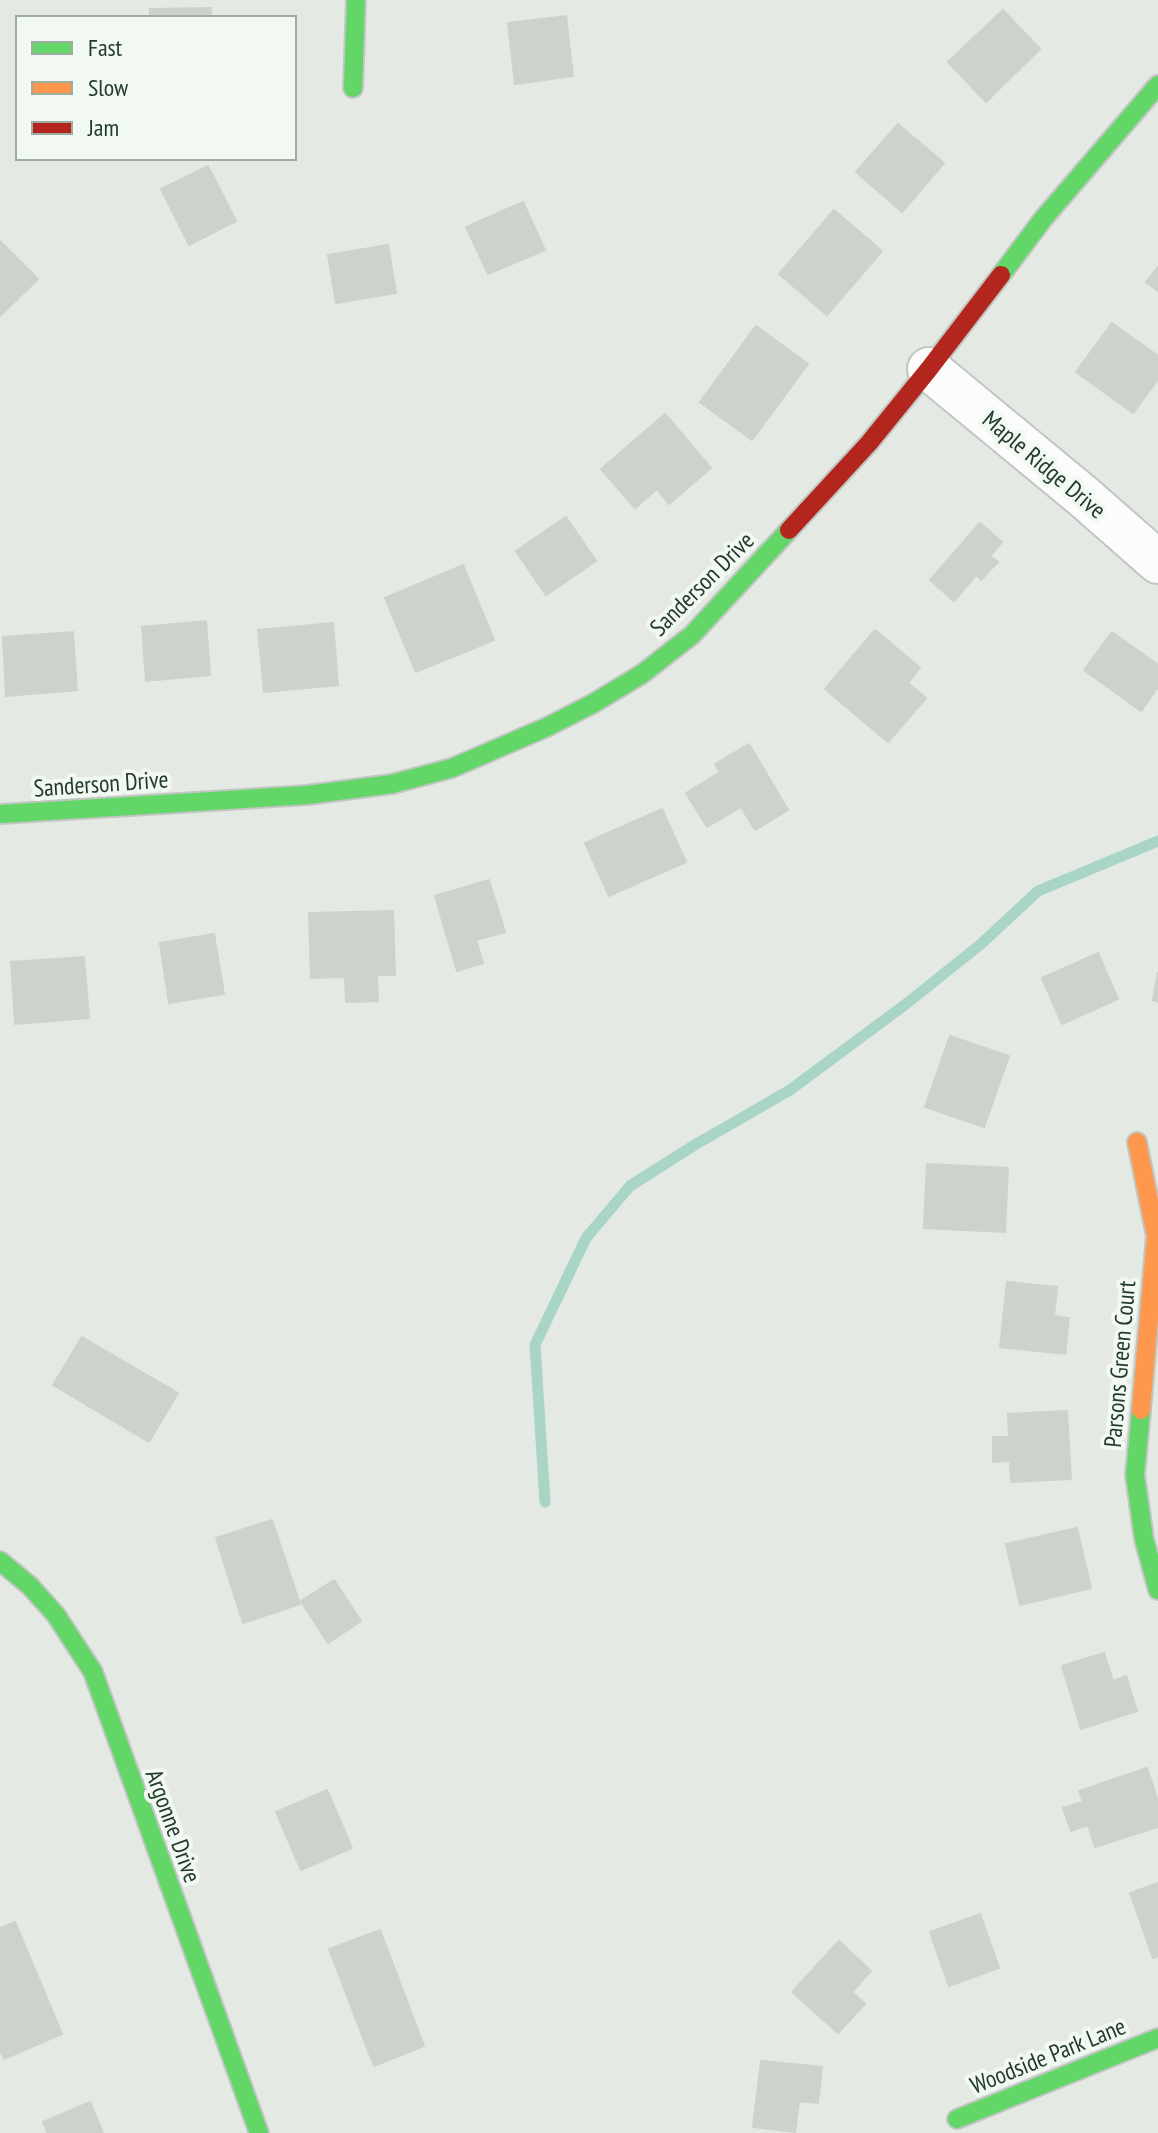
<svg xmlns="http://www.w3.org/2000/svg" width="1158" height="2133" viewBox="0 0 1158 2133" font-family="'PT Sans Narrow',sans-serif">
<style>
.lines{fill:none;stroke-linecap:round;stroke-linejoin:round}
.stream{stroke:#a8d5c6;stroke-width:11}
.building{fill:#cdd2cd;stroke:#cdd2cd;stroke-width:2}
.street-casing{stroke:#c1c6c2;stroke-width:46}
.fast-casing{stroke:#c0c6c1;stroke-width:22}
.slow-casing{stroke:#c0c6c1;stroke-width:22}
.jam-casing{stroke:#c0c6c1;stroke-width:22}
.street{stroke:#fbfcfb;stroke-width:42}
.fast{stroke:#63d668;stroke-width:18}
.slow{stroke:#ff974d;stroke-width:18}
.jam{stroke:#b3261e;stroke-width:18}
.labels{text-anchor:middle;stroke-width:8;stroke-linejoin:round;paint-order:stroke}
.street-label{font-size:24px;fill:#233b2a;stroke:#f2f8f2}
</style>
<rect width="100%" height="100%" fill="#e4e9e4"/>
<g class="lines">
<path class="stream" d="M 545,1502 L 535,1345 L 586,1238 L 630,1186 L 693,1146 L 790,1090 L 906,1004 L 981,944 L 1038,891 L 1158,841"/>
</g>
<g class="building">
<path d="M 211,8 L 211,18 L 150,18 L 150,9 Z"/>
<path d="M 1003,10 L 1040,49 L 986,102 L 948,62 Z"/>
<path d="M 566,16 L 573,76 L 515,84 L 508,23 Z"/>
<path d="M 898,124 L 944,163 L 902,212 L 856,172 Z"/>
<path d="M 208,166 L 236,221 L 189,245 L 161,189 Z"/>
<path d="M 523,202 L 545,250 L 488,274 L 466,227 Z"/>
<path d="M 834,210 L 882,251 L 827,315 L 779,274 Z"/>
<path d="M 0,241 L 38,279 L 0,316 Z"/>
<path d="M 388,245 L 396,293 L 336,303 L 328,255 Z"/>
<path d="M 1158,267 L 1158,291 L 1146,282 Z"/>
<path d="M 1112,323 L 1158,356 L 1158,379 L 1133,413 L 1076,372 Z"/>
<path d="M 756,326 L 808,364 L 752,440 L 700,402 Z"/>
<path d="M 665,414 L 711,468 L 669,504 L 657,489 L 635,508 L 601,469 Z"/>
<path d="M 566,517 L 596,561 L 546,595 L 516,551 Z"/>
<path d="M 980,523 L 1002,542 L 990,556 L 998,562 L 981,580 L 976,575 L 954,601 L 930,580 Z"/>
<path d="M 463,565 L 494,640 L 416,672 L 385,598 Z"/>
<path d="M 206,621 L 210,675 L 146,681 L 142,627 Z"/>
<path d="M 333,623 L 338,685 L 264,692 L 258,630 Z"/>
<path d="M 875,630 L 920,668 L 908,683 L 926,698 L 888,742 L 825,689 Z"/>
<path d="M 73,632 L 77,690 L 6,696 L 3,637 Z"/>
<path d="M 1112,632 L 1158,665 L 1158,687 L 1141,711 L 1084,670 Z"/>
<path d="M 749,744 L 788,810 L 755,830 L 741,807 L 707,827 L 686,793 L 720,772 L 715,764 Z"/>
<path d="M 662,809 L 686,862 L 609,896 L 585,843 Z"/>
<path d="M 489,880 L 505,932 L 476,940 L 483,963 L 457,971 L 435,896 Z"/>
<path d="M 393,911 L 395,975 L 377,975 L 378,1001 L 346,1002 L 345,977 L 311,978 L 309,913 Z"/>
<path d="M 214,934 L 224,994 L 169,1003 L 160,943 Z"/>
<path d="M 1098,953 L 1118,999 L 1062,1024 L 1042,978 Z"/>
<path d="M 84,957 L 89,1018 L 15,1024 L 11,962 Z"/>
<path d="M 1158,972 L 1158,1002 L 1153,1000 Z"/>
<path d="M 950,1036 L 1009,1056 L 984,1127 L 925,1107 Z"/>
<path d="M 927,1164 L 1008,1168 L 1005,1232 L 924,1228 Z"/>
<path d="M 1007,1282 L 1057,1287 L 1054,1316 L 1069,1318 L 1065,1354 L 1000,1347 Z"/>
<path d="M 82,1337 L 178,1393 L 149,1442 L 53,1385 Z"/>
<path d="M 1067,1411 L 1071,1479 L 1011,1482 L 1010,1461 L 993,1462 L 993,1437 L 1009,1437 L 1008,1414 Z"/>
<path d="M 272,1520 L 300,1604 L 243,1623 L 216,1538 Z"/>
<path d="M 1077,1528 L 1091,1588 L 1020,1605 L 1006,1544 Z"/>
<path d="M 334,1580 L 361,1621 L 328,1643 L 301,1601 Z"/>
<path d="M 1104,1653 L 1113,1681 L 1126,1676 L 1137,1711 L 1081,1729 L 1062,1666 Z"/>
<path d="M 1147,1768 L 1158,1801 L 1158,1827 L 1095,1847 L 1088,1825 L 1071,1831 L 1063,1808 L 1083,1802 L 1079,1791 Z"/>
<path d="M 327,1790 L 352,1848 L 301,1870 L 276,1812 Z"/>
<path d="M 1158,1883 L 1158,1956 L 1153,1958 L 1130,1893 Z"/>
<path d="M 980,1914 L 999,1968 L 949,1986 L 930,1932 Z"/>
<path d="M 15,1922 L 62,2034 L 4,2059 L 0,2050 L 0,1928 Z"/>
<path d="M 380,1930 L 424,2046 L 374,2066 L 329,1949 Z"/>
<path d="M 839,1941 L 871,1971 L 852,1992 L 865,2004 L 838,2033 L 792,1992 Z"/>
<path d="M 761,2061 L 822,2067 L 818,2103 L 799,2101 L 795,2132 L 753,2127 Z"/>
<path d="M 90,2102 L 103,2133 L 48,2133 L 43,2122 Z"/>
</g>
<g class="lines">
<g class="street-casing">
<path id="street" d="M 929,369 L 1084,497 L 1158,562"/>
</g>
<g class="fast-casing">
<g id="fast">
<path d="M 353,88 L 356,0"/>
<path d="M 1001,275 L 1043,219 L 1158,85"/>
<path d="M 0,814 L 307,795 L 392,784 L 452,768 L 547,727 L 594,703 L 642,674 L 692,635 L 789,530"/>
<path d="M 1141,1410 L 1135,1475 L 1144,1539 L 1158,1590"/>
<path d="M 0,1561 L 30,1586 L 56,1615 L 93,1672 L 259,2133"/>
<path d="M 957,2119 L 1158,2038"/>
</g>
</g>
<g class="slow-casing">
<path id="slow" d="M 1137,1142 L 1156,1236 L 1141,1410"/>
</g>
<g class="jam-casing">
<path id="jam" d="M 789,530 L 869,443 L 929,369 L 1001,275"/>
</g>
<use href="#street" class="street"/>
<use href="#fast" class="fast"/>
<use href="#slow" class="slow"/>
<use href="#jam" class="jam"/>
</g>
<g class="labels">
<g class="street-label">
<text transform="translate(1044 465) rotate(40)" y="8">Maple Ridge Drive</text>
<text transform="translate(702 584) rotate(-45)" y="8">Sanderson Drive</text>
<text transform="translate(101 784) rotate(-4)" y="8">Sanderson Drive</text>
<text transform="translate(1120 1364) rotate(-85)" y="8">Parsons Green Court</text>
<text transform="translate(173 1826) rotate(70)" y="8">Argonne Drive</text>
<text transform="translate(1048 2056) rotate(-22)" y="8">Woodside Park Lane</text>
</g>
</g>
<rect x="16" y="16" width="280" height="144" fill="#f2f8f2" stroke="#9faca2" stroke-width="2"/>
<rect x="32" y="42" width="40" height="12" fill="#63d668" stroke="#9faca2" stroke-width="2"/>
<text x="88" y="56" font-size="24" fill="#233b2a">Fast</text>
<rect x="32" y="82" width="40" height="12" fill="#ff974d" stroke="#9faca2" stroke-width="2"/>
<text x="88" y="96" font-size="24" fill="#233b2a">Slow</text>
<rect x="32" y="122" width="40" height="12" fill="#b3261e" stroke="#9faca2" stroke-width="2"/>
<text x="88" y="136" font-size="24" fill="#233b2a">Jam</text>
</svg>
